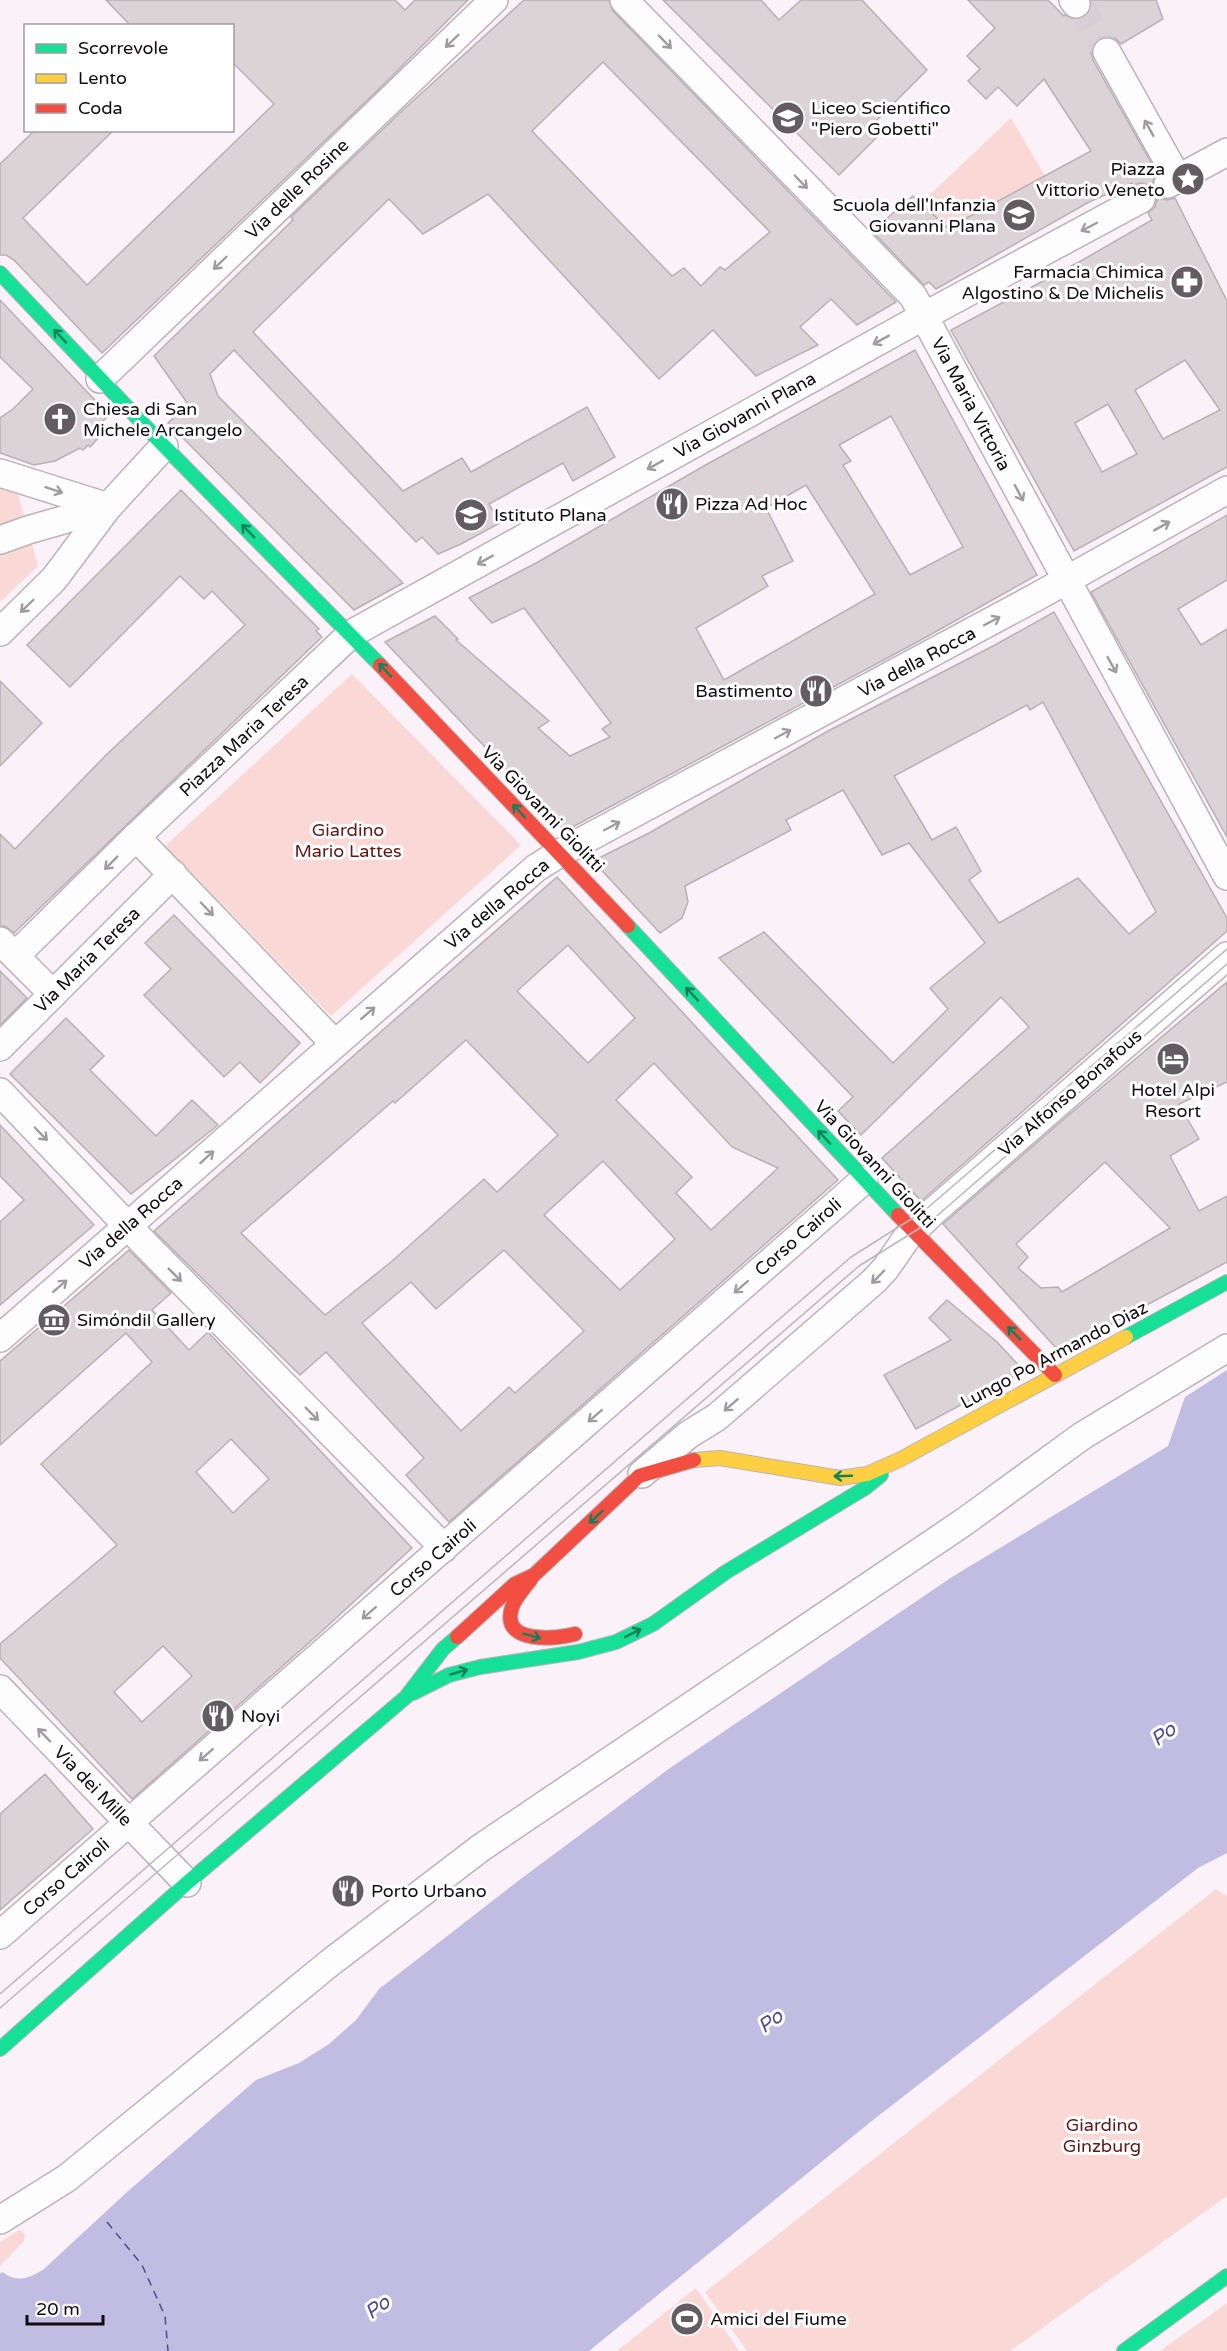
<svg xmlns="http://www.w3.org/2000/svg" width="1227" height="2351" viewBox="0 0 1227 2351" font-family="'Varela Round',sans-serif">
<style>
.green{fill:#fad8d6}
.water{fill:#c0bce2}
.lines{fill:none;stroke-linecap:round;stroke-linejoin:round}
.ferry{stroke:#514a8b;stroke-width:1.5;stroke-dasharray:8 6;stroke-linecap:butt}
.building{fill:#dcd3d7;stroke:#b9b0b4;stroke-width:1.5;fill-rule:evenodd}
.street-tunnel{stroke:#d7cfd5;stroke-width:27;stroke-dasharray:27 14;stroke-linecap:butt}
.street-casing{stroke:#bbb3b9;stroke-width:30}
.fast-casing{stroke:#bbb3b9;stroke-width:16}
.slow-casing{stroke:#bbb3b9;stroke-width:16}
.jam-casing{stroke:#bbb3b9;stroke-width:16}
.street{stroke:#fefdfe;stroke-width:27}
.fast{stroke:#16e098;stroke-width:14}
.slow{stroke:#ffcf43;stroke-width:14}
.jam{stroke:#f24e42;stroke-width:14}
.tram{stroke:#b9b7b9;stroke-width:1.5}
.oneway{stroke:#9f9c9f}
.oneway2{stroke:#14805b}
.labels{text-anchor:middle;stroke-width:6;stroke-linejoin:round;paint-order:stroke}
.poi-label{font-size:18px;fill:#110b10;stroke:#fff;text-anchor:start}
.street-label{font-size:18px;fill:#110b10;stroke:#fff}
.park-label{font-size:18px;fill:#5f1715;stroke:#fff}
.water-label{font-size:20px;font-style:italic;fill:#514a8b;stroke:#fff}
</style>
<rect width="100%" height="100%" fill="#faf2f8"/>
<g class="green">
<path d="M 1011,118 L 1045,176 L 948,228 L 921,203 Z"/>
<path d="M 0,489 L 18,494 L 38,566 L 0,602 Z"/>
<path d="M 352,674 L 521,845 L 331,1016 L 165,846 Z"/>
<path d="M 1216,1889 L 1227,1896 L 1227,2196 L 1010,2351 L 747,2351 L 705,2292 Z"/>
<path d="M 19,2230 L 25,2234 L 24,2241 L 0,2266 L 0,2242 Z"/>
<path d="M 696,2288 L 739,2351 L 617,2351 Z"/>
<path d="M 1227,2303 L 1227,2351 L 1160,2351 Z"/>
</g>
<path class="water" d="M 1227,1370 L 1227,1853 L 1198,1868 L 873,2120 L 589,2351 L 0,2351 L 0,2274 L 2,2272 C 18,2283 28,2279 44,2269 L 127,2192 L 256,2080 L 299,2063 L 329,2044 L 356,2020 L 379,1989 L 522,1878 L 670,1768 L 952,1577 L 1168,1446 L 1185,1397 Z"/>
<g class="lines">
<path class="ferry" d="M 107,2222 L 142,2265 L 165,2316 L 168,2351"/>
</g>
<g class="building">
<path d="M 106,0 L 395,0 L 405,10 L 415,0 L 468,0 L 381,87 L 102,353 L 14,260 L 6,255 L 0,255 L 0,164 L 35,130 L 114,130 L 23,218 L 87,285 L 274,104 L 232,62 L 232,26 L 131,26 Z"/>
<path d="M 524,0 L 609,0 L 613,11 L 896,302 L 857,325 L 831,299 L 800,327 L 818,345 L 756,376 L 713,330 L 659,379 L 488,194 L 423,234 L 389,199 L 253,332 L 403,491 L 462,458 L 471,472 L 587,407 L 615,457 L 573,481 L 563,463 L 489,504 L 500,523 L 461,544 L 438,554 L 422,537 L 416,542 L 234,350 L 210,374 L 218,396 L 403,583 L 354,610 L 168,423 L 188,404 L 154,356 L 293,220 L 291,217 L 403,110 ZM 603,62 L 770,232 L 725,270 L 720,267 L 701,286 L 684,268 L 672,276 L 532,131 Z"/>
<path d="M 663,0 L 761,0 L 779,20 L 801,0 L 862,0 L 927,70 L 876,121 L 885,129 L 839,175 Z"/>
<path d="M 968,0 L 1048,0 L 1064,16 L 1065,15 L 1077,20 L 1085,17 L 1090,11 L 1091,0 L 1156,0 L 1163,19 L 1121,44 L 1115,38 L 1108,36 L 1100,38 L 1094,43 L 1091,52 L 1093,60 L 1157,173 L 1152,183 L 1154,190 L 1149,185 L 1141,183 L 1133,185 L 1132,183 L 1089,202 L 936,289 L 929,282 L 924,285 L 872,231 L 913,196 L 948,228 L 1091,151 L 1044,79 L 1017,106 L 998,87 L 986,99 L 968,81 L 980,69 L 967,56 L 995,28 Z"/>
<path d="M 1155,193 L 1160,198 L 1167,200 L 1175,198 L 1227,301 L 1227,467 L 1074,551 L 951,330 L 1079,262 L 1152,220 L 1148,213 L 1155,207 L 1157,200 ZM 1185,360 L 1220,410 L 1163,439 L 1135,390 ZM 1108,404 L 1137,454 L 1102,472 L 1075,423 Z"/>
<path d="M 0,300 L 109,415 L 100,424 L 103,433 L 90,447 L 88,445 L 83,450 L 80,448 L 55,461 L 34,465 L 0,453 L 0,418 L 13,409 L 33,389 L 0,357 Z"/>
<path d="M 915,350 L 1037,575 L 919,641 L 565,831 L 385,642 L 435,616 L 458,639 L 456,640 L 549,721 L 538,728 L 570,756 L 610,737 L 602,729 L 611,723 L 524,608 L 492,623 L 469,598 L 538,562 L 702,467 ZM 891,416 L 963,547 L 910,575 L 843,465 L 851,461 L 839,445 ZM 806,485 L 875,594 L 724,680 L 696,628 L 768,586 L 762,576 L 793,561 L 766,508 Z"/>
<path d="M 181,490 L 319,629 L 316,631 L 322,637 L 14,933 L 5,926 L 0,926 L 0,834 L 15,849 L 107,754 L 245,625 L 212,591 L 204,599 L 180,576 L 70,687 L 27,645 Z"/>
<path d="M 1227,515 L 1227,580 L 1178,609 L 1201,645 L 1227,629 L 1227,837 L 1091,592 Z"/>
<path d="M 1054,612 L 1227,918 L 1227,931 L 921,1201 L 882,1158 L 1029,1027 L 1001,997 L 861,1135 L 838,1111 L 853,1097 L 719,958 L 764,932 L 893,1063 L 948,1009 L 930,988 L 985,943 L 909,843 L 882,855 L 843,790 L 786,820 L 791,830 L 685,886 L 688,902 L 682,918 L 660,933 L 593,861 L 649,833 L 828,731 L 995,645 ZM 1043,702 L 1156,912 L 1129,934 L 1078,878 L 999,923 L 969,880 L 981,871 L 956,827 L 932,840 L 894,776 L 1027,705 L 1030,710 Z"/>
<path d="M 0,681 L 42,723 L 0,766 Z"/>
<path d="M 557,877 L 838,1180 L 449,1522 L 406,1475 L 424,1458 L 326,1352 L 300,1375 L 154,1231 ZM 568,945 L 635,1018 L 588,1063 L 517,991 ZM 466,1040 L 558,1135 L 497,1192 L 484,1179 L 391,1262 L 325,1315 L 241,1233 L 393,1101 L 395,1103 ZM 654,1063 L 732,1147 L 778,1168 L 711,1230 L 676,1193 L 692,1177 L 616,1100 ZM 603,1161 L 675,1239 L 620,1290 L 544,1215 ZM 504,1250 L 584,1331 L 515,1393 L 509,1387 L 461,1431 L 362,1323 L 411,1282 L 436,1309 Z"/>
<path d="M 174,915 L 300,1043 L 260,1083 L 240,1062 L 224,1077 L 144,995 L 171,969 L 145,943 Z"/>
<path d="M 0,971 L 27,998 L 0,1025 Z"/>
<path d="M 1227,982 L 1227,1082 L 1179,1104 L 1199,1139 L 1170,1156 L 1199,1211 L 1227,1196 L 1227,1262 L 1074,1344 L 1064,1349 L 1057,1349 L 943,1224 L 1071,1113 ZM 1105,1162 L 1170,1228 L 1062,1292 L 1058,1287 L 1041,1288 L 1018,1268 L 1028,1257 L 1016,1244 Z"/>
<path d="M 66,1018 L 104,1056 L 90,1070 L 156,1136 L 192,1100 L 218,1125 L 131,1194 L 10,1074 Z"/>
<path d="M 0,1125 L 94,1225 L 0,1305 L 0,1222 L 24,1200 L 0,1176 Z"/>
<path d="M 129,1250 L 171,1293 L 152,1310 L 189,1350 L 208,1332 L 412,1548 L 321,1632 L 132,1799 L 0,1658 L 0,1644 L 117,1545 L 41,1464 L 152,1362 L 126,1333 L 0,1445 L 0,1361 ZM 231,1439 L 269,1479 L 233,1513 L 196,1472 ZM 163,1646 L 192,1676 L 142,1722 L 114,1692 Z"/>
<path d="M 947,1300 L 997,1342 L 1024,1371 L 916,1429 L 884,1375 L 951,1340 L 929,1318 Z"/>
<path d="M 45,1774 L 93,1829 L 0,1910 L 0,1814 Z"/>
</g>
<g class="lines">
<path class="street-tunnel" d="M 1076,4 L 1085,13 L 1107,52"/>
<g class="street-casing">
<g id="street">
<path d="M 624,0 L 913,296 L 1227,876"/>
<path d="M 1073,0 L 1076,4"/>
<path d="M 1107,52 L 1178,179"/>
<path d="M 1168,184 L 1227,152"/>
<path d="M 100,379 L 494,0"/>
<path d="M 0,473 L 108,507"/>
<path d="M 0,540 L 28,530 L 108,507"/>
<path d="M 0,632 L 54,579 L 108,507 L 164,446"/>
<path d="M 136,837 L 334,1043"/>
<path d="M 0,941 L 53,994"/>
<path d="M 15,956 L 136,837 L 351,634 L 924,316 L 1141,199"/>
<path d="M 0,1047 L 173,874"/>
<path d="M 0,1092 L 143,1242 L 444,1548"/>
<path d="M 0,1338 L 536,868 L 560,853 L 1038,596 L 1227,490"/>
<path d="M 642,1474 L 688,1435 L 717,1417 L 874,1281 L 886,1268 L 908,1236 L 935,1210 L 1227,956"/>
<path d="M 0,1689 L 187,1883"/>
<path d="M 0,1935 L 864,1180"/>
<path d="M 0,2220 L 67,2178 L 331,1962 L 482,1847 L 964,1522 L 1082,1436 L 1227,1348"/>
</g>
</g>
<g class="fast-casing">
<g id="fast">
<path d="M 0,273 L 164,446 L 380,665"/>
<path d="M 628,926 L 898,1215"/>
<path d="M 1126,1337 L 1227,1282"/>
<path d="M 413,1693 L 449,1675 L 480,1667 L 578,1652 L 616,1642 L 653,1624 L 726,1572 L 865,1488 L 881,1475"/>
<path d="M 0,2049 L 187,1883 L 406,1697 L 443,1649 L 457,1637"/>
<path d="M 1124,2351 L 1227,2276"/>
</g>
</g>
<g class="slow-casing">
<path id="slow" d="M 694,1460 L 720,1458 L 840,1478 L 867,1474 L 899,1460 L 1126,1337"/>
</g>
<g class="jam-casing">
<g id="jam">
<path d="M 380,665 L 628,926"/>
<path d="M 898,1215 L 1055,1375"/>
<path d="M 531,1579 C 524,1589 513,1599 511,1611 C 503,1644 557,1639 575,1634"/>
<path d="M 457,1637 L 515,1584 L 534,1575 L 639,1476 L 694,1460"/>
</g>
</g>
<use href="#street" class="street"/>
<use href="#fast" class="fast"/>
<use href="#slow" class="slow"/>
<use href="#jam" class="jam"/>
<g class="tram">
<path d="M 0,1994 L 851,1257 L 924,1211 L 1227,949"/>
<path d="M 0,2008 L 859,1266 L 931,1221 L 1227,964"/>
</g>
</g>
<defs><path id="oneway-shaft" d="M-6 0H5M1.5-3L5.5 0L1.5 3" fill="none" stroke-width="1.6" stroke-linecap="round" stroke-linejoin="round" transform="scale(1.5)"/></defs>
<g class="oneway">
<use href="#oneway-shaft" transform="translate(452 41) rotate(136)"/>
<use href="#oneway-shaft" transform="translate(665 42) rotate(46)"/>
<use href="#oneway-shaft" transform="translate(1149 128) rotate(-119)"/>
<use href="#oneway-shaft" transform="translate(801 182) rotate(46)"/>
<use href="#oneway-shaft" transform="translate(1089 227) rotate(152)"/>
<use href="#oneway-shaft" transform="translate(220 263) rotate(136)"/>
<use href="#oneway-shaft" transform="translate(881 340) rotate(151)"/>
<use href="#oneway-shaft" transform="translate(655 465) rotate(151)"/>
<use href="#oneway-shaft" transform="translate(54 490) rotate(18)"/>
<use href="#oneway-shaft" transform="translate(1019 493) rotate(62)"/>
<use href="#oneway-shaft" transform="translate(1162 526) rotate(-29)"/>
<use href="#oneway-shaft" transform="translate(485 560) rotate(151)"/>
<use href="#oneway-shaft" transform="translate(27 606) rotate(136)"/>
<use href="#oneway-shaft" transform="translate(992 621) rotate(-28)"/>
<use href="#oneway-shaft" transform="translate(1112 665) rotate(61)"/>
<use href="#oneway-shaft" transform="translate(783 734) rotate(-28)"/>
<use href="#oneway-shaft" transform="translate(612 826) rotate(-28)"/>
<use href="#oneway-shaft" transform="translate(111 863) rotate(135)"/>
<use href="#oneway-shaft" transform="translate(207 909) rotate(46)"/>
<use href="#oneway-shaft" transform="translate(368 1013) rotate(-41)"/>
<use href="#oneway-shaft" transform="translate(41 1134) rotate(46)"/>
<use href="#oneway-shaft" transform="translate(207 1157) rotate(-42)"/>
<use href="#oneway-shaft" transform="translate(175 1275) rotate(45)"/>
<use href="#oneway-shaft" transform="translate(878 1277) rotate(134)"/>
<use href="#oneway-shaft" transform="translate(60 1286) rotate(-41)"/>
<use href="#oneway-shaft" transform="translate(741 1287) rotate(139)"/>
<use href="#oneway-shaft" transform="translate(731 1405) rotate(139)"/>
<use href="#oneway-shaft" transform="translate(312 1414) rotate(45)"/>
<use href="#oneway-shaft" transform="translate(595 1416) rotate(139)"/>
<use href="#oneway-shaft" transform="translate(369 1613) rotate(139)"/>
<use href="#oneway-shaft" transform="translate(44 1735) rotate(-134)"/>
<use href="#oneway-shaft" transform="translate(206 1755) rotate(139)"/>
</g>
<g class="oneway2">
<use href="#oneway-shaft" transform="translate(60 336) rotate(-133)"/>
<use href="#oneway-shaft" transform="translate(248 531) rotate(-135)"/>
<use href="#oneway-shaft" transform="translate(385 670) rotate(-133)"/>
<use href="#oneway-shaft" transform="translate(519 811) rotate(-133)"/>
<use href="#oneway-shaft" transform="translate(692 994) rotate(-133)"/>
<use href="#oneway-shaft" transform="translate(824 1137) rotate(-133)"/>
<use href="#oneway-shaft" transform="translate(1014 1333) rotate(-135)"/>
<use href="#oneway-shaft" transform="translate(843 1476) rotate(178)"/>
<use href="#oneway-shaft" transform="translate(596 1517) rotate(137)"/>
<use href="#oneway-shaft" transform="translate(633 1633) rotate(-27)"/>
<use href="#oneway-shaft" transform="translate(532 1636) rotate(15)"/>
<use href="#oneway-shaft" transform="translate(459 1672) rotate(-16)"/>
</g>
<defs>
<g id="school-disc" transform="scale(1.725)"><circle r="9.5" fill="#635c61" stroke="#fff"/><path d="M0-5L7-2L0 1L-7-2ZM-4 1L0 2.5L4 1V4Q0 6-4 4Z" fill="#fff"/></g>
<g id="sight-disc" transform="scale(1.725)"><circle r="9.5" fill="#635c61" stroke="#fff"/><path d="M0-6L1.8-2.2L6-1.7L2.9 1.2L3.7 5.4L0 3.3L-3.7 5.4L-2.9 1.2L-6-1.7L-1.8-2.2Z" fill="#fff"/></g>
<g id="pharmacy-disc" transform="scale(1.725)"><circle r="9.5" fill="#635c61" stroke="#fff"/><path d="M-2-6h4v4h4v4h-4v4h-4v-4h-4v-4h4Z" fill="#fff"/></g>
<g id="church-disc" transform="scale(1.725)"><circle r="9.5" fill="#635c61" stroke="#fff"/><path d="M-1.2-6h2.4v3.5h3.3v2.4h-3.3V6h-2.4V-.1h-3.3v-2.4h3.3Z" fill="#fff"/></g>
<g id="restaurant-disc" transform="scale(1.725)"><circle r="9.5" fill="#635c61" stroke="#fff"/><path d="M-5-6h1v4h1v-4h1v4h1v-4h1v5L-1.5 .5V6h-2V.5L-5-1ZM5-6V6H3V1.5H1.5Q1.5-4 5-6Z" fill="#fff"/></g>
<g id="university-disc" transform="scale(1.725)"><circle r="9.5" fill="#635c61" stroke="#fff"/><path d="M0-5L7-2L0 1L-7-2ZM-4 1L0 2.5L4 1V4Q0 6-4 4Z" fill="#fff"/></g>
<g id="hotel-disc" transform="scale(1.725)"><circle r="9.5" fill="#635c61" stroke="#fff"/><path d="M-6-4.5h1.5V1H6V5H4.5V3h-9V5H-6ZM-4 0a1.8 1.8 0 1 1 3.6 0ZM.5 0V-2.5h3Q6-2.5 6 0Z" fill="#fff"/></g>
<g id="museum-disc" transform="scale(1.725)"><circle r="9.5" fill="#635c61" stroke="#fff"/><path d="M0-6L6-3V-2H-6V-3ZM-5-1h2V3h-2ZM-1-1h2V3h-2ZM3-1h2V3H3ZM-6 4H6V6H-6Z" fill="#fff"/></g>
<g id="stadium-disc" transform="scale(1.725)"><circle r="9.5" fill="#635c61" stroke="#fff"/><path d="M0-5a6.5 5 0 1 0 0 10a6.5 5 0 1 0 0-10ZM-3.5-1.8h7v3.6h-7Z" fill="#fff"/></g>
</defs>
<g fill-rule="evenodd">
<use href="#school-disc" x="788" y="118"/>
<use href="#sight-disc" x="1188" y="179"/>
<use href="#school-disc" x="1019" y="215"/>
<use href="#pharmacy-disc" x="1187" y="282"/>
<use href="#church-disc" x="60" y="419"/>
<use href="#restaurant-disc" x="672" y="504"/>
<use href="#university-disc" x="471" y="515"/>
<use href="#restaurant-disc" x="816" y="691"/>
<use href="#hotel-disc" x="1173" y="1059"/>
<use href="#museum-disc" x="54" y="1320"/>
<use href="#restaurant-disc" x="218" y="1716"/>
<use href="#restaurant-disc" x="348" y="1891"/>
<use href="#stadium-disc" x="687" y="2319"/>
</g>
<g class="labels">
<g class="poi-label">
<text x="811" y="114">Liceo Scientifico<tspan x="811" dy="21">"Piero Gobetti"</tspan></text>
<text x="1165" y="175" text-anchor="end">Piazza<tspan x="1165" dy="21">Vittorio Veneto</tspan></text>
<text x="996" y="211" text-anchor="end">Scuola dell'Infanzia<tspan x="996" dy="21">Giovanni Plana</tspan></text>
<text x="1164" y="278" text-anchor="end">Farmacia Chimica<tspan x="1164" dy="21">Algostino &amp; De Michelis</tspan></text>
<text x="83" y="415">Chiesa di San<tspan x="83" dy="21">Michele Arcangelo</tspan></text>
<text x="695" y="510">Pizza Ad Hoc</text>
<text x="494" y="521">Istituto Plana</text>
<text x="793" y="697" text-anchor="end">Bastimento</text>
<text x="1173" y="1096" text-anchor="middle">Hotel Alpi<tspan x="1173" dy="21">Resort</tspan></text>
<text x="77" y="1326">SimóndiI Gallery</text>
<text x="241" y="1722">Noyi</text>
<text x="371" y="1897">Porto Urbano</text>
<text x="710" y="2325">Amici del Fiume</text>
</g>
<g class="street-label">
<text transform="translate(297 189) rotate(-44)" y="6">Via delle Rosine</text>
<text transform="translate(971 404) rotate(62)" y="6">Via Maria Vittoria</text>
<text transform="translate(745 415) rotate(-29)" y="6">Via Giovanni Plana</text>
<text transform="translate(917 662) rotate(-28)" y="6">Via della Rocca</text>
<text transform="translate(244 736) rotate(-43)" y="6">Piazza Maria Teresa</text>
<text transform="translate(543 809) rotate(46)" y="6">Via Giovanni Giolitti</text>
<text transform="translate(497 904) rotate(-40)" y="6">Via della Rocca</text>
<text transform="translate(87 960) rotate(-45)" y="6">Via Maria Teresa</text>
<text transform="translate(1070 1093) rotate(-41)" y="6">Via Alfonso Bonafous</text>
<text transform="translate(875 1164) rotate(47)" y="6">Via Giovanni Giolitti</text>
<text transform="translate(131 1223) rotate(-41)" y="6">Via della Rocca</text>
<text transform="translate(798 1237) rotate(-41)" y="6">Corso Cairoli</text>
<text transform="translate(1054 1355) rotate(-28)" y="6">Lungo Po Armando Diaz</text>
<text transform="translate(433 1558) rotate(-41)" y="6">Corso Cairoli</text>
<text transform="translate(93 1786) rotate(46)" y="6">Via dei Mille</text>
<text transform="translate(66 1877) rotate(-41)" y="6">Corso Cairoli</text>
</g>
<g class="park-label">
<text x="348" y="836">Giardino<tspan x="348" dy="21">Mario Lattes</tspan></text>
<text x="1102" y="2131">Giardino<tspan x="1102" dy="21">Ginzburg</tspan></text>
</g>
<g class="water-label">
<text transform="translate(1163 1734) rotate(-36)" y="7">Po</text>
<text transform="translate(770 2021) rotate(-36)" y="7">Po</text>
<text transform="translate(377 2307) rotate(-36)" y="7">Po</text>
</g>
</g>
<rect x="24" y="24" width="210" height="108" fill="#ffffff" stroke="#a09d9f" stroke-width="1.5"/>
<rect x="36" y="44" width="30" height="9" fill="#16e098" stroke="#a09d9f" stroke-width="1.5"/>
<text x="78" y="54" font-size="18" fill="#110b10">Scorrevole</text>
<rect x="36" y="74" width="30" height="9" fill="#ffcf43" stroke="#a09d9f" stroke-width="1.5"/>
<text x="78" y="84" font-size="18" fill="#110b10">Lento</text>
<rect x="36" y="104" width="30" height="9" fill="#f24e42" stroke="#a09d9f" stroke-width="1.5"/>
<text x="78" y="114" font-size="18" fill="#110b10">Coda</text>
<path d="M27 2315v9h76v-9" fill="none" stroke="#110b10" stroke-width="3"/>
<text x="36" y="2315" font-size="18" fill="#110b10" stroke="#ffffff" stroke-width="4.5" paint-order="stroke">20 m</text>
</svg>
